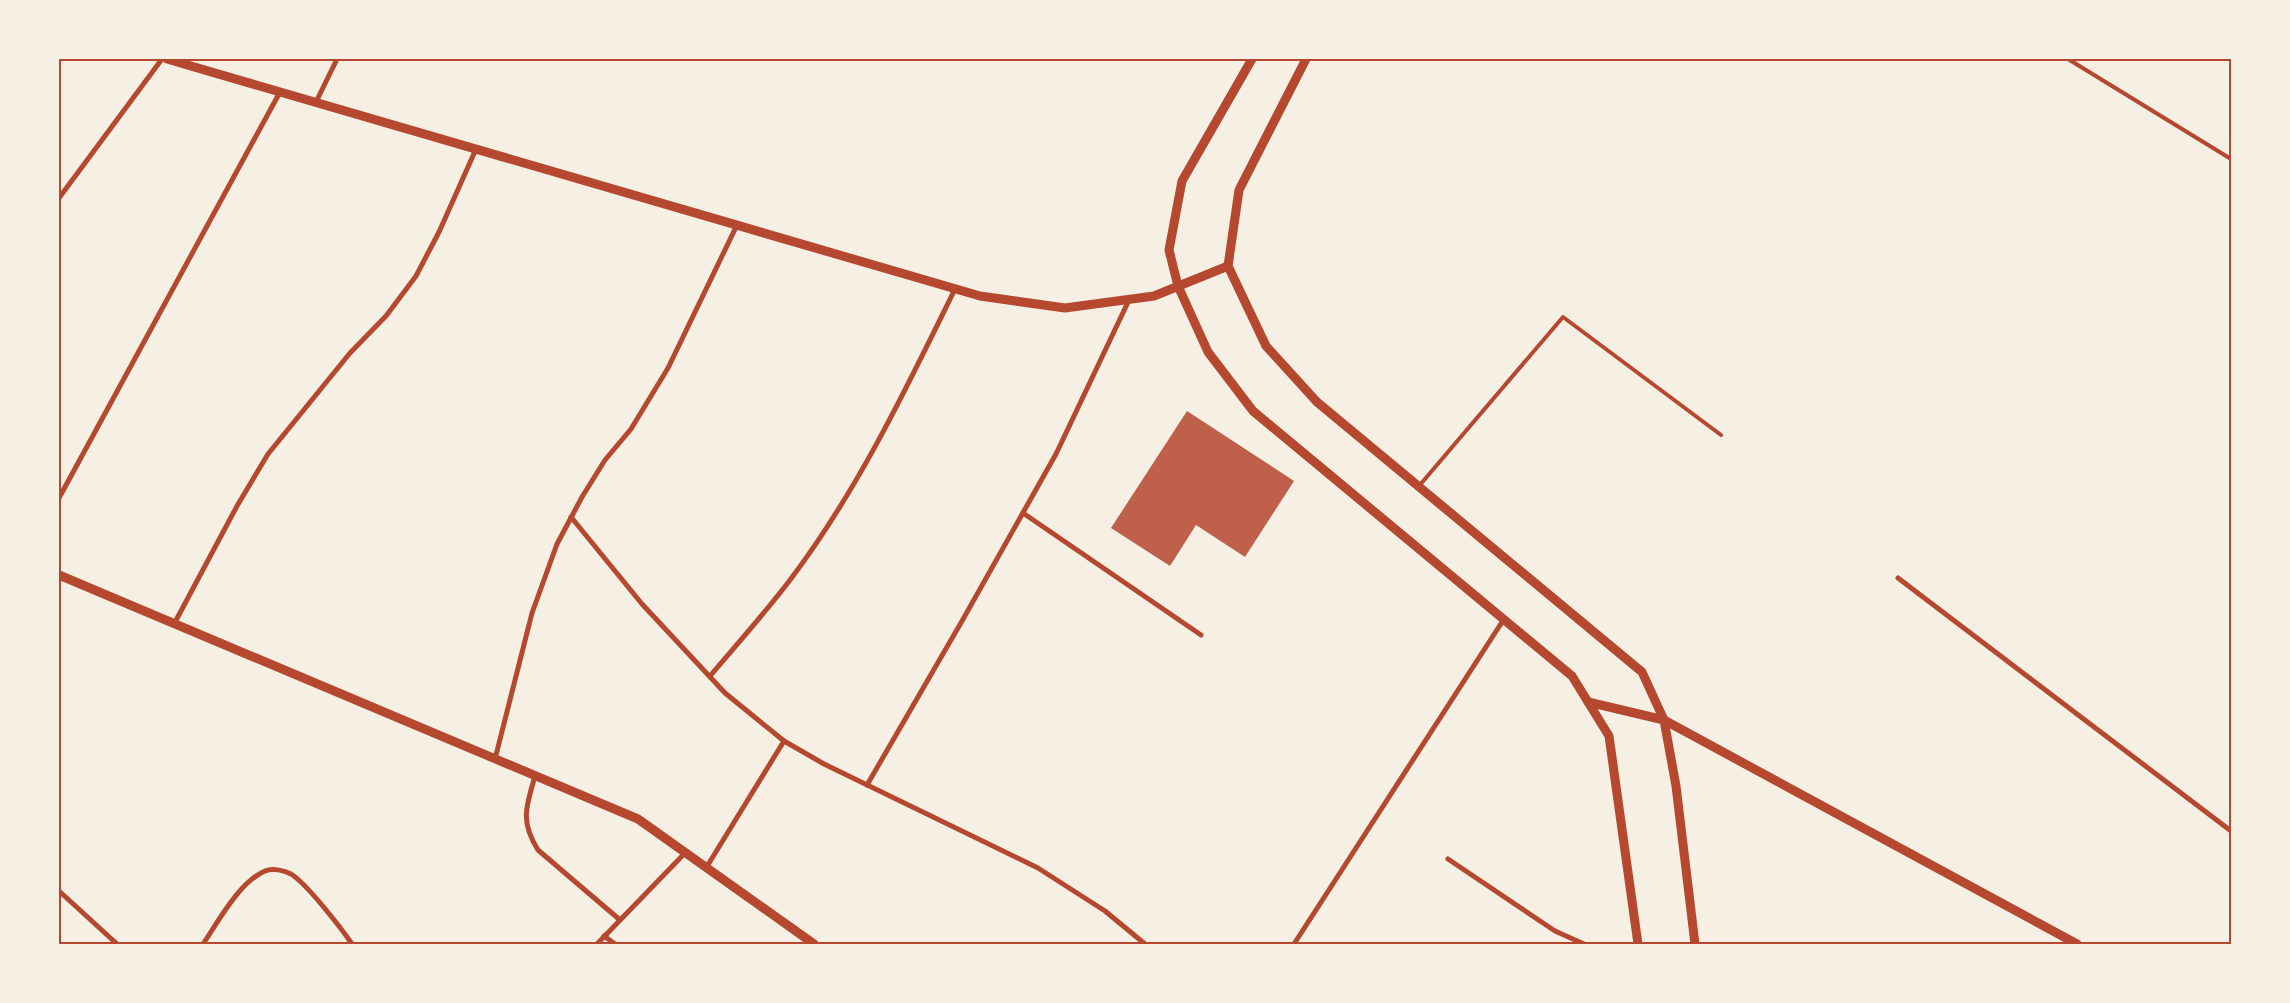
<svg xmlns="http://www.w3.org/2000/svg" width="2290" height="1003" viewBox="0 0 2290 1003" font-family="'Nunito Sans',sans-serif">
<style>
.building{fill:#bf614a}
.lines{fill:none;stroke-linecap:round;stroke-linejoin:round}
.service{stroke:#b5482f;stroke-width:4}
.minor{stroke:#b5482f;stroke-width:5}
.tertiary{stroke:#b5482f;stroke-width:9}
.neatline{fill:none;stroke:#b5482f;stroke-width:2}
</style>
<rect width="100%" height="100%" fill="#f6efe4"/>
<path class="building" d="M 1187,411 L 1294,481 L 1245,557 L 1196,525 L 1170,566 L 1111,528 Z"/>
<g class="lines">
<g class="service">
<path d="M 2068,59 L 2231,159"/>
<path d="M 1419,486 L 1563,317 L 1721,435"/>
</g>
<g class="minor">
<path d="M 316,102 L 337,59"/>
<path d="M 59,198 L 162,59"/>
<path d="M 59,498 L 280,92"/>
<path d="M 1023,513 L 1201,635"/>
<path d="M 571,517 L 642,604 L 725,693 L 784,741 L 824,764 L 1038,868 L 1105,911 L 1145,944"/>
<path d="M 1898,578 L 2231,831"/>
<path d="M 174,624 L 237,506 L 268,454 L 350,353 L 386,316 L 416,276 L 439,232 L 476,149"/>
<path d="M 710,676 C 737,644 765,613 790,580 C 858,490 906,389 955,289"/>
<path d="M 495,759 L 532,613 L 557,544 L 582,497 L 605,460 L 631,429 L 668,368 L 737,225"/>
<path d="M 535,776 C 526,807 520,821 538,850 L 620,920"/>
<path d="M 867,785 L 962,621 L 1056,454 L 1129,300"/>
<path d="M 1448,859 L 1555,931 L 1584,944"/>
<path d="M 706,868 L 784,741"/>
<path d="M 59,891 L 117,944"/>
<path d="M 604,936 L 615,944"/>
<path d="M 203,944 C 218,922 239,882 265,871 C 272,868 284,870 291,874 C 307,884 341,928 352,944"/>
<path d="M 597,944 L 685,853"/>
<path d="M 1294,944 L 1504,619"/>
</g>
<g class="tertiary">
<path d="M 167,59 L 980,296 L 1065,308 L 1154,296 L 1228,266"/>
<path d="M 1252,59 L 1182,181 L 1169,250 L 1178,286 L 1208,352 L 1253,411 L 1572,676 L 1609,736 L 1638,944"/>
<path d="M 1306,59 L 1239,190 L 1228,266 L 1266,346 L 1317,402 L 1642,672 L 1664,720 L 1676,786 L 1695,944"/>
<path d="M 59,575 L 638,819 L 814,944"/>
<path d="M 1588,702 L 1664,720 L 2077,944"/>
</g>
</g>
<rect width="2290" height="1003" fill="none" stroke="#f6efe4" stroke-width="120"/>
<rect x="60" y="60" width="2170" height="883" class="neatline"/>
</svg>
